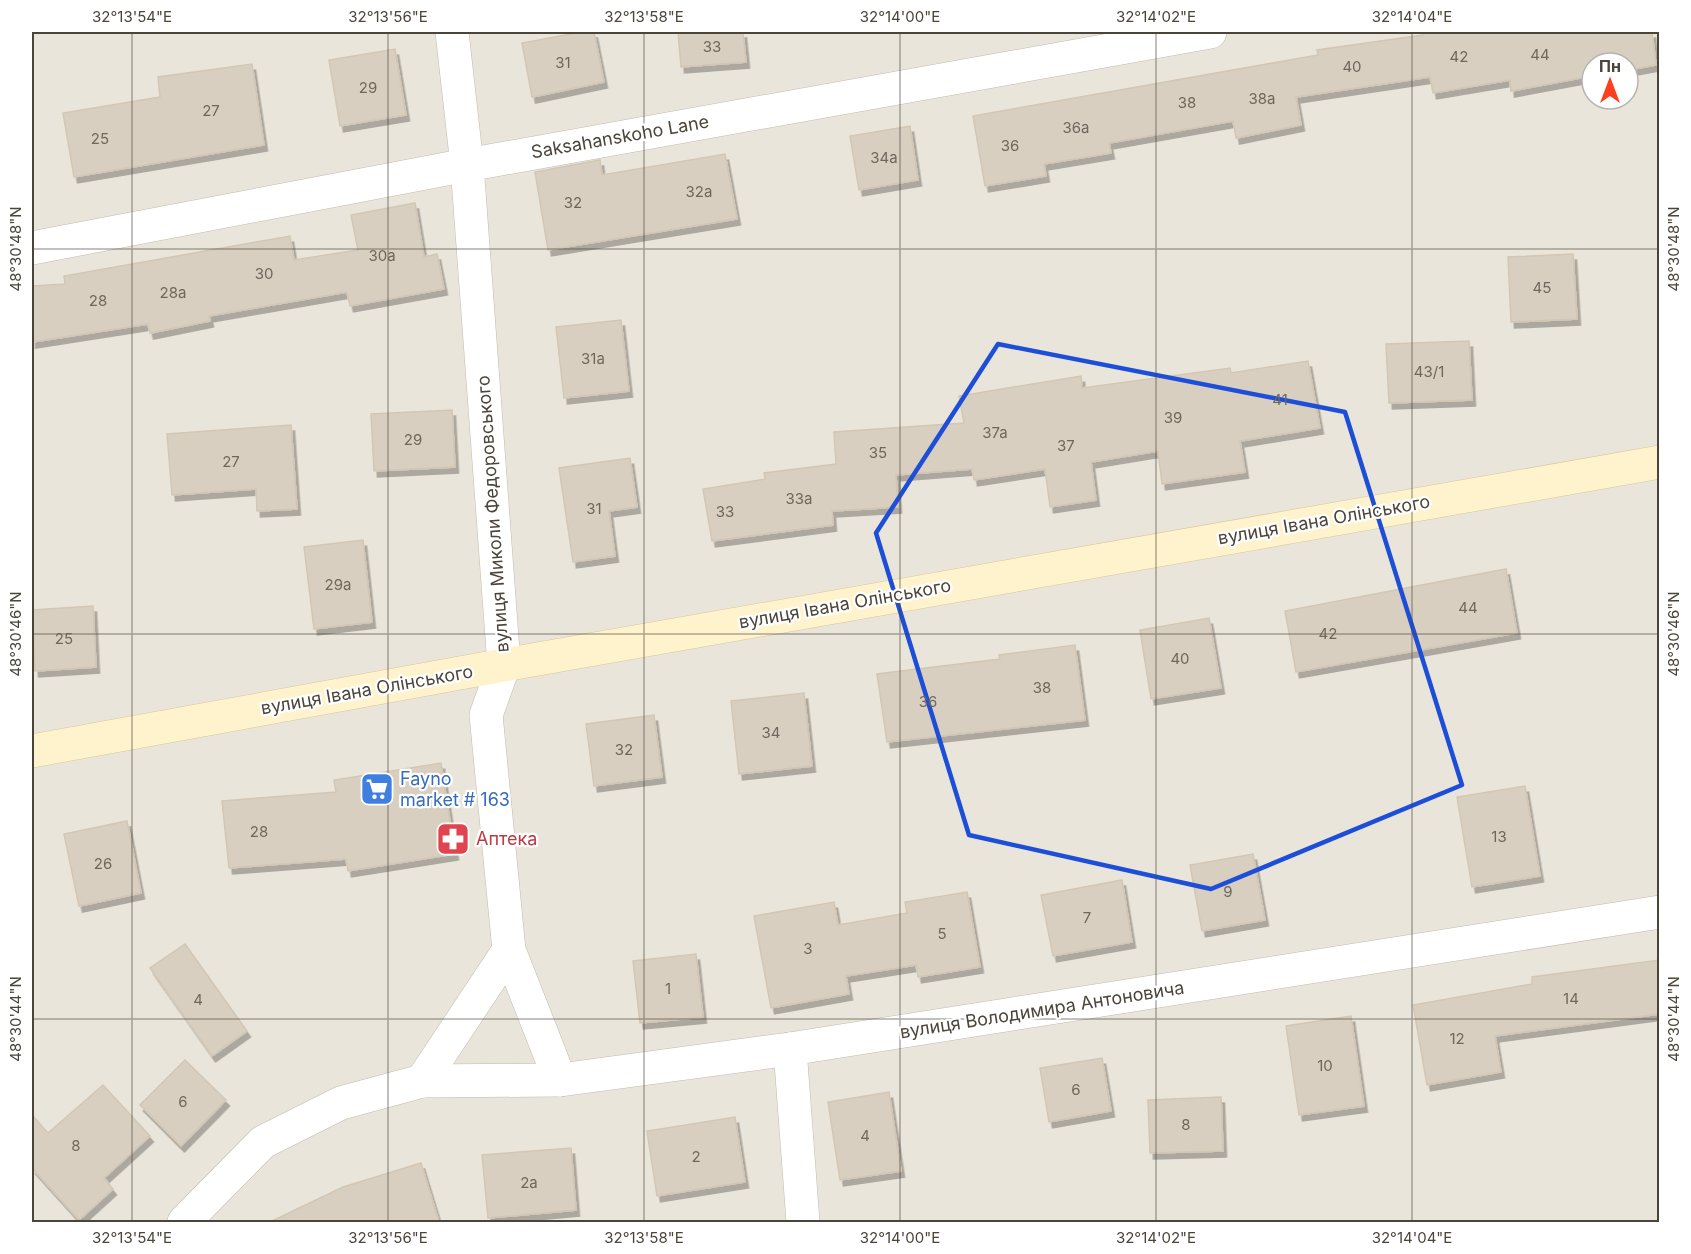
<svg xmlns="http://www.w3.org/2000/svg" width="1691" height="1254" viewBox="0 0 1691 1254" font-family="Inter,sans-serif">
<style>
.residential{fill:#eae5da;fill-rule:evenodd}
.building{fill:#d8cfc1;stroke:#d3c7b4;stroke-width:1.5;filter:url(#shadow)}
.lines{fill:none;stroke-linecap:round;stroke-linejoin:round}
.street-casing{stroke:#c2bbae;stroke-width:34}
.secondary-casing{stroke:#d6c79b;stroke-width:34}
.street{stroke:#fff;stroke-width:33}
.secondary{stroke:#fff3cd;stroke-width:33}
.marked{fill:none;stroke:#1d4ed8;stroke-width:4.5;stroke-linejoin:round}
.ticks{fill:none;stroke:#4b4439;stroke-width:1.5;stroke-opacity:0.45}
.labels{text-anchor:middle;stroke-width:4.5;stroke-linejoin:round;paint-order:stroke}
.number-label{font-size:15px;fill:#6e675b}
.street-label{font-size:18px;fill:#4b4439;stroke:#fff}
.shop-label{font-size:18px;fill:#366cbe;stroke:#fff;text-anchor:start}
.health-label{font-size:18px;fill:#be3a42;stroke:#fff;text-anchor:start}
.neatline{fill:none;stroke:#4b4439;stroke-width:2}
.ticks-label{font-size:15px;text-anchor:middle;fill:#4b4439}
</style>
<defs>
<filter id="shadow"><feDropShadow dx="3.5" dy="6" stdDeviation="0" flood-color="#0004"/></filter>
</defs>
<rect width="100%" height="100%" fill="#f6f3ec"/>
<path class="residential" d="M 32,32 L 1659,32 L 1659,1222 L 32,1222 ZM 1592,63 L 1628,63 L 1628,99 L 1592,99 Z"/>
<g class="building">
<path d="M 581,32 L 594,32 L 604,82 L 532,97 L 522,43 Z"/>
<path d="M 678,32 L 743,32 L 746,62 L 681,67 Z"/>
<path d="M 1423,32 L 1652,32 L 1656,65 L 1628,70 L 1628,63 L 1592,63 L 1592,76 L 1511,91 L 1510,80 L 1433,93 L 1430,77 L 1296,97 L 1301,125 L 1236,138 L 1233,121 L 1109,143 L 1111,153 L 1044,164 L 1046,176 L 985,186 L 973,116 L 1318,55 L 1317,50 L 1423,35 Z"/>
<path d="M 395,49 L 406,115 L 340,126 L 329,60 Z"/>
<path d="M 252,64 L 264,145 L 74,177 L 63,113 L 160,97 L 158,77 Z"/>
<path d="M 910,126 L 918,180 L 859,190 L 850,136 Z"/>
<path d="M 725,154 L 737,219 L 548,250 L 535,172 L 600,160 L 602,175 Z"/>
<path d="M 415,203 L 424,257 L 437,254 L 444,289 L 350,306 L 347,292 L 209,316 L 210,321 L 150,333 L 148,324 L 32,342 L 32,286 L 65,284 L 64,276 L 290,236 L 294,260 L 358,250 L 351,215 Z"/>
<path d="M 1573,254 L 1577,319 L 1511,322 L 1508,257 Z"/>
<path d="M 621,320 L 629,391 L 564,398 L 556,327 Z"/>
<path d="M 1469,341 L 1472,400 L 1389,403 L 1386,344 Z"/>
<path d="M 1308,361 L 1320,428 L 1240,441 L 1245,472 L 1162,484 L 1158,451 L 1091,462 L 1096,500 L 1050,507 L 1045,469 L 974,480 L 972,469 L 896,475 L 898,507 L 832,511 L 833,525 L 712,541 L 703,489 L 765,479 L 764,473 L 836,464 L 834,432 L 964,423 L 959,396 L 1081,376 L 1082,388 L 1230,368 L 1231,373 Z"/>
<path d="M 452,410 L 455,467 L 374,471 L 371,414 Z"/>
<path d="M 291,425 L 297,509 L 257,511 L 256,489 L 172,495 L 167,434 Z"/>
<path d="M 630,458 L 637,507 L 609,511 L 615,556 L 573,562 L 559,468 Z"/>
<path d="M 363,540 L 372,622 L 314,629 L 304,547 Z"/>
<path d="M 1506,569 L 1517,633 L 1296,672 L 1285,611 Z"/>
<path d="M 93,606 L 96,667 L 35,671 L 32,610 Z"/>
<path d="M 1209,618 L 1221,688 L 1151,699 L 1140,630 Z"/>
<path d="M 1075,645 L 1085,720 L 887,742 L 877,674 L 1000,659 L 999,655 Z"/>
<path d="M 804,693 L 812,766 L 739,774 L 731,701 Z"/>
<path d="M 654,715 L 662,777 L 594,786 L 586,724 Z"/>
<path d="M 441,763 L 455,854 L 348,871 L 346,859 L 229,868 L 222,801 L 336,792 L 334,780 Z"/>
<path d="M 1525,786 L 1540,876 L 1472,887 L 1457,797 Z"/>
<path d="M 127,821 L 141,893 L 79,906 L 64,834 Z"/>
<path d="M 1253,854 L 1265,920 L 1202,931 L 1190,865 Z"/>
<path d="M 1122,880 L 1132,942 L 1053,956 L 1041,895 Z"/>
<path d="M 967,892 L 980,967 L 918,977 L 916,965 L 846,976 L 849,994 L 771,1008 L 754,916 L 834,902 L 838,925 L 907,913 L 905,902 Z"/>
<path d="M 185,944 L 247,1031 L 212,1056 L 150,968 Z"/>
<path d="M 696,954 L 703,1017 L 640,1023 L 633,961 Z"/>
<path d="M 1659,960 L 1659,1014 L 1495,1036 L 1501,1072 L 1427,1085 L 1413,1005 L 1532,984 L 1532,977 Z"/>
<path d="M 1351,1016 L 1364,1106 L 1299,1115 L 1286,1026 Z"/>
<path d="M 1102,1058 L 1111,1111 L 1049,1122 L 1040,1068 Z"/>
<path d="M 185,1060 L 226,1100 L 181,1146 L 140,1105 Z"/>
<path d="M 103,1085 L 150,1136 L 104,1178 L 113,1189 L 79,1220 L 32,1168 L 32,1115 L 48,1133 Z"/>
<path d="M 889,1092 L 901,1171 L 840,1180 L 828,1102 Z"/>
<path d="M 1221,1097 L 1223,1151 L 1150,1153 L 1148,1100 Z"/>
<path d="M 735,1117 L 745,1182 L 657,1196 L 647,1131 Z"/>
<path d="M 571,1148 L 576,1210 L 488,1218 L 482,1155 Z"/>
<path d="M 421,1163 L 439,1222 L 270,1222 L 343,1187 Z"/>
</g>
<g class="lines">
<g class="street-casing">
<g id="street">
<path d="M 452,32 L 467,165 L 504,665 L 486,715 L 509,950 L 560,1080"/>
<path d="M 32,248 L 467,165 L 1210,32"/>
<path d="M 790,1049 L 803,1222"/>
<path d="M 422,1081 L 509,950"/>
<path d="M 184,1222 L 263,1142 L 341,1103 L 422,1081 L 560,1080 L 790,1049 L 1660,912"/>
</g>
</g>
<g class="secondary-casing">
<path id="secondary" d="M 32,751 L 504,665 L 1660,462"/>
</g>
<use href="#street" class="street"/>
<use href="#secondary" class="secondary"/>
</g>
<path class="marked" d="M 998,344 L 1345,412 L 1462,785 L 1211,889 L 969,835 L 876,533 Z"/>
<path class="ticks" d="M 132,32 L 132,1222M 388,32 L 388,1222M 644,32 L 644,1222M 900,32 L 900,1222M 1156,32 L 1156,1222M 1412,32 L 1412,1222M 32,249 L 1660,249M 32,634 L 1660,634M 32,1019 L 1660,1019"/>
<defs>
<g id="supermarket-square" transform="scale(1.725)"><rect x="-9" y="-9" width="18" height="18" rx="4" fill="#3f7fe0" stroke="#fff"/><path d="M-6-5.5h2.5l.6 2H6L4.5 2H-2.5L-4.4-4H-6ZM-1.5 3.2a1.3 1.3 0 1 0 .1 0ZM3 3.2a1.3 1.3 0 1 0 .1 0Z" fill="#fff"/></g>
<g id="pharmacy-square" transform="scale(1.725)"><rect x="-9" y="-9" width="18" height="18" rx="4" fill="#e0444e" stroke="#fff"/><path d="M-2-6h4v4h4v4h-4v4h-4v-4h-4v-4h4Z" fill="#fff"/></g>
</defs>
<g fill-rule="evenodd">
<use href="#supermarket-square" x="377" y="789"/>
<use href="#pharmacy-square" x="453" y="839"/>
</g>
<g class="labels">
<g class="number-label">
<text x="712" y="52">33</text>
<text x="1540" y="60">44</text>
<text x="1459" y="62">42</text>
<text x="563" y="68">31</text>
<text x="1352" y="72">40</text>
<text x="368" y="93">29</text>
<text x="1262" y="104">38а</text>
<text x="1187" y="108">38</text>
<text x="211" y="116">27</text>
<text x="1076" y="133">36а</text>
<text x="100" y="144">25</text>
<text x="1010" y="151">36</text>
<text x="884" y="163">34а</text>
<text x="699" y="197">32а</text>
<text x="573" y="208">32</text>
<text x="382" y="261">30а</text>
<text x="264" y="279">30</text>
<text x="1542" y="293">45</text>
<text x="173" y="298">28а</text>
<text x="98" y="306">28</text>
<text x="593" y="364">31а</text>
<text x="1429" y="377">43/1</text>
<text x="1280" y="405">41</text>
<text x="1173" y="423">39</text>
<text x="995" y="438">37а</text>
<text x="413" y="445">29</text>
<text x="1066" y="451">37</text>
<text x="878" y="458">35</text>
<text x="231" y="467">27</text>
<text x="799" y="504">33а</text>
<text x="594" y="514">31</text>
<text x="725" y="517">33</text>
<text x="338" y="590">29а</text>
<text x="1468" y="613">44</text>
<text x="1328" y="639">42</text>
<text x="64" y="644">25</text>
<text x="1180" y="664">40</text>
<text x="1042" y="693">38</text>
<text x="928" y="707">36</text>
<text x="771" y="738">34</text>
<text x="624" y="755">32</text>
<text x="259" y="837">28</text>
<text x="1499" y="842">13</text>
<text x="103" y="869">26</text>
<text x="1228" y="897">9</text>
<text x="1087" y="923">7</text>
<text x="942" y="939">5</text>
<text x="808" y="954">3</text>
<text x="668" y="994">1</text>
<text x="1571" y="1004">14</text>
<text x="198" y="1005">4</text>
<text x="1457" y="1044">12</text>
<text x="1325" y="1071">10</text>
<text x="1076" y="1095">6</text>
<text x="183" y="1107">6</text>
<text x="1186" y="1130">8</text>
<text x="865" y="1141">4</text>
<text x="76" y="1151">8</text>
<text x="696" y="1162">2</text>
<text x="529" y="1188">2а</text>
</g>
<g class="street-label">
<text transform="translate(620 137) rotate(-10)" y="6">Saksahanskoho Lane</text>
<text transform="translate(493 514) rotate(-94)" y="6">вулиця Миколи Федоровського</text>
<text transform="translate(1324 520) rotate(-10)" y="6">вулиця Івана Олінського</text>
<text transform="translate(845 604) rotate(-10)" y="6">вулиця Івана Олінського</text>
<text transform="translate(367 690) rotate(-10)" y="6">вулиця Івана Олінського</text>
<text transform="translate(1042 1010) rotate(-9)" y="6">вулиця Володимира Антоновича</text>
</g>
<g class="shop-label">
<text x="400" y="785">Fayno<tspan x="400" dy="21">market # 163</tspan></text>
</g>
<g class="health-label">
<text x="476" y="845">Аптека</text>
</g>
</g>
<rect width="1691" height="1254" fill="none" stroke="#ffffff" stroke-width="66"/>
<g transform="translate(1610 81)"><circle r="28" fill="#ffffff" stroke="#b7b4b0" stroke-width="1.5"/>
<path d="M0-4.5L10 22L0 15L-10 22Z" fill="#fc3f1d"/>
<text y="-9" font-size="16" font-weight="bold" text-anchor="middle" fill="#4b4439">Пн</text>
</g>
<rect x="33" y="33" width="1625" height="1188" class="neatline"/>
<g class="ticks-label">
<text x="132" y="22">32°13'54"E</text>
<text x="388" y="22">32°13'56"E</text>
<text x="644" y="22">32°13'58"E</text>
<text x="900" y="22">32°14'00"E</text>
<text x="1156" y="22">32°14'02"E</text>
<text x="1412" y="22">32°14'04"E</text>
<text transform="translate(16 249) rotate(-90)" y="5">48°30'48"N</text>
<text transform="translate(1674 249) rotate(-90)" y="5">48°30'48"N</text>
<text transform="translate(16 634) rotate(-90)" y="5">48°30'46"N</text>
<text transform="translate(1674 634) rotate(-90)" y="5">48°30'46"N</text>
<text transform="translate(16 1019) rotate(-90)" y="5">48°30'44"N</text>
<text transform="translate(1674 1019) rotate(-90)" y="5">48°30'44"N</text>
<text x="132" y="1243">32°13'54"E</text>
<text x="388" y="1243">32°13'56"E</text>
<text x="644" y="1243">32°13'58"E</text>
<text x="900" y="1243">32°14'00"E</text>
<text x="1156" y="1243">32°14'02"E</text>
<text x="1412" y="1243">32°14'04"E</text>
</g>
</svg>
